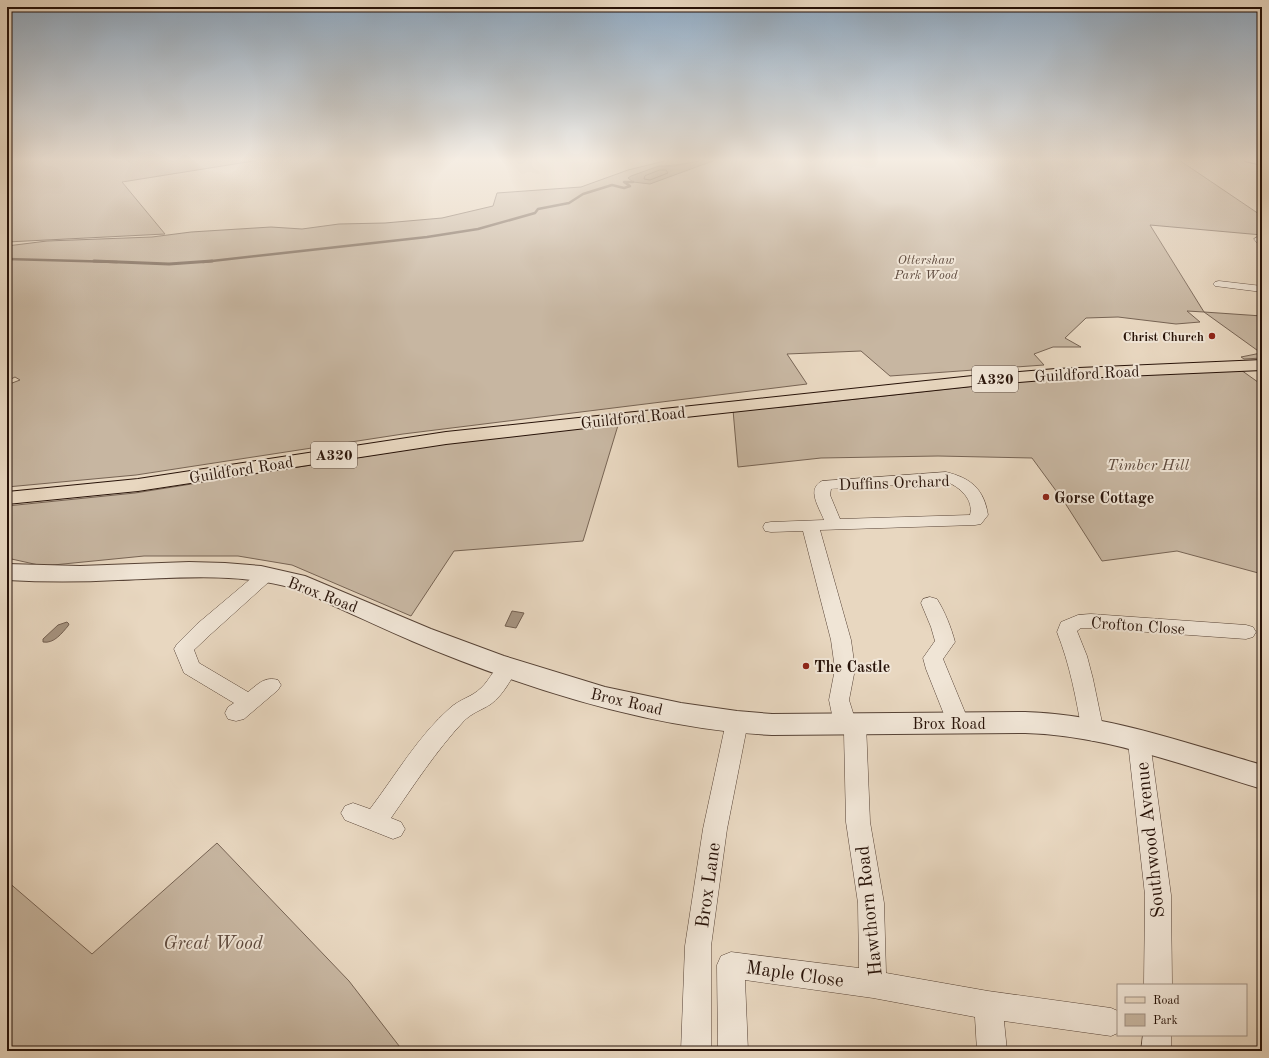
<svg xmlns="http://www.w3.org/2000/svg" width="1269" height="1058" viewBox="0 0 1269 1058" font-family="'Old Standard TT',serif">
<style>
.green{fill:#c7b6a1;stroke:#776454}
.water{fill:#a69481;stroke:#736051}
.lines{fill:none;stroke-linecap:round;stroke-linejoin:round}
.shore{stroke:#665344;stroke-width:1}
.stream-far1{stroke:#736051;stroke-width:2.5}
.stream{stroke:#736051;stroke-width:3}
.minor-casing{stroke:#574336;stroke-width:1}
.tertiary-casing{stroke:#574336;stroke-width:2}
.primary-casing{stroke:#271208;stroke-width:2}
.minor{fill:#f0e5d6;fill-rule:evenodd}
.tertiary{fill:#f0e5d6;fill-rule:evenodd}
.primary{fill:#e8d7c0;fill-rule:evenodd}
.poi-dot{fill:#8f2418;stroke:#f0e5d6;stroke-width:1.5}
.labels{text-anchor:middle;stroke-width:4;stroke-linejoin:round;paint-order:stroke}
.far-park-label{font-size:13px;font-style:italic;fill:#5f4b3e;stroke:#f0e5d6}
.far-poi-label{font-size:13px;font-weight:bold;fill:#271208;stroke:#f0e5d6;text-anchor:end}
.shield{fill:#f0e5d6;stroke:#635146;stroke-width:1}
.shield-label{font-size:15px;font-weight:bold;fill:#271208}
.street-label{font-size:16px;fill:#271208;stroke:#f0e5d6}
.park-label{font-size:16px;font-style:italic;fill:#5f4b3e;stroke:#f0e5d6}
.poi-label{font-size:16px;font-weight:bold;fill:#271208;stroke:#f0e5d6;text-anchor:start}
.near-street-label{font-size:19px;fill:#271208;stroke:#f0e5d6}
.near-park-label{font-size:19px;font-style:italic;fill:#5f4b3e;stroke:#f0e5d6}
</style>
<rect width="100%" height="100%" fill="#e8d7c0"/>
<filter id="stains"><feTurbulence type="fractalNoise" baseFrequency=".005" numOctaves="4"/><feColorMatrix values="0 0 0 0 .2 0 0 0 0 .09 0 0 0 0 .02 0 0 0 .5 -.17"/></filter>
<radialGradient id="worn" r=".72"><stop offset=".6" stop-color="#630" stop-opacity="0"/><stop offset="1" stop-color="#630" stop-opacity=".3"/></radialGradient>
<g class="green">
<path d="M 7,159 L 266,159 L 122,182 L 165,234 L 7,242 Z"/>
<path d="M 673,159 L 708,159 C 687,166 664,163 644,172 L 705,164 L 718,159 L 1179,160 L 1262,216 L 1262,235 L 1150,225 L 1204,312 L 1262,316 L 1262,358 L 1244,359 L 1241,357 L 1261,353 L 1204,312 L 1187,311 L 1200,322 L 1176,324 L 1118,317 L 1086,318 L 1065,338 L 1081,347 L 1053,347 L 1034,354 L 1044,365 L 890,376 L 861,351 L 787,354 L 807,384 L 403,434 L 136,475 L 7,487 L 7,385 L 20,380 L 15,377 L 7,381 L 7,246 L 47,241 L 152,237 L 191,232 L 271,227 L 302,229 L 339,224 L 385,223 L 442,218 L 493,206 L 497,193 L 581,187 L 628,170 Z"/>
<path d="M 1241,370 L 1262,385 L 1262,574 L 1177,551 L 1102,561 L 1065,503 L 1032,458 L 938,456 L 821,458 L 738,467 L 733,410 L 783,407 L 1030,380 Z"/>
<path d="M 619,422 L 583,541 L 454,551 L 411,616 L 292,565 L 238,556 L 144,556 L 43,566 L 7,558 L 7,506 L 135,493 L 500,435 Z"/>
<path d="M 217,843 L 349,981 L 403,1051 L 7,1051 L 7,881 L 92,954 Z"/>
</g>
<g class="water">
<path d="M 708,159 L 718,159 L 650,184 L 633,182 L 628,178 L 631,176 L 659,166 L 674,166 Z"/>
<path d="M 512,611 L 524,613 L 516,628 L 505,626 Z"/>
<path d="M 67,622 L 69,624 L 68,626 C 62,633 54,644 43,642 L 43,639 L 58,625 Z"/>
</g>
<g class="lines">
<path class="shore" d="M 660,170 L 666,170 L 668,173 L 650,180 L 644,179 L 645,176 Z"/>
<g class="stream-far1">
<path d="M 7,259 L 117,262"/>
<path d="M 203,262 L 427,237 L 478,229 L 535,213 L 538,209 L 569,203 L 583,194 L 612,185 L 624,188 L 630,186 L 624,182 L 633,182"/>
</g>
<path class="stream" d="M 94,261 L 169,264 L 212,261"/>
<g class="minor-casing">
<g id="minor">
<path d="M 1259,236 L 1262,237 L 1262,245 L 1258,244 L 1254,239 Z"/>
<path d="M 1219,281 L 1262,286 L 1262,292 L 1215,286 L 1213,284 L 1215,282 Z"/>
<path d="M 946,472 C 971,478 984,489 988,515 L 981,524 L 975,525 L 820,530 L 851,640 L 855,669 L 849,700 L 854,716 L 863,718 L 866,724 L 870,822 L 884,903 L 886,973 L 988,991 L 1111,1008 L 1118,1011 L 1118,1033 L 1111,1036 L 1004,1021 L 1007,1051 L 977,1051 L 975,1017 L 873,998 L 745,980 L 748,1051 L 718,1051 L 717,965 L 721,956 L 731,952 L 859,968 L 858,903 L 846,822 L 844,732 L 837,730 L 834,724 L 829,700 L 835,669 L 831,640 L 803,531 L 771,532 L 765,531 L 763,527 L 765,523 L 771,522 L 824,520 C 819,507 806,489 822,481 ZM 947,482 C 960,487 974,500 970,515 L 840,519 L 830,495 L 831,489 Z"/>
<path d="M 266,569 L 272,571 L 275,575 L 272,579 L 211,634 L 194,650 L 199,663 L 248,692 C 258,684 265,676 278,680 L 281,685 L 278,690 L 244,719 L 236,721 L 228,719 L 225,713 L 228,707 L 234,703 L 184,673 L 174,649 L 177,644 L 197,624 L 260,571 Z"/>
<path d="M 930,597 L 937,599 C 945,612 951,627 955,642 L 943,659 L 969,722 L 966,728 L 958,730 L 950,728 L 947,722 L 926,669 L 923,658 L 935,641 L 931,627 L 921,603 L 923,599 Z"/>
<path d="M 1091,614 L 1246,625 L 1253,627 L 1256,632 L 1253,637 L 1246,639 L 1091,628 L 1081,628 L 1077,631 L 1087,656 L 1093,679 L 1104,732 L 1101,738 L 1093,741 L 1085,738 L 1082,732 C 1076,698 1070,665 1057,632 L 1061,622 L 1078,615 Z"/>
<path d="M 508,660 L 515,662 L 518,667 C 511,680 503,695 491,704 C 482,710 471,713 463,722 C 436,751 414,785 391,818 L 401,822 L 405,829 L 401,836 L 393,839 L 345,820 L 341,813 L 345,806 L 353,803 L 370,809 C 395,776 419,735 450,708 C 460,699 472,697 481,688 C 491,679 495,664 508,660 Z"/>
<path d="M 737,714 L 745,716 L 748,722 L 727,829 L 711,946 L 711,1051 L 681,1051 L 685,946 L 703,829 L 726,722 L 729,716 Z"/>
<path d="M 1139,733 L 1147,736 L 1150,742 L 1171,895 L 1172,985 L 1144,985 L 1145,895 L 1128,742 L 1131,736 Z"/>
<path d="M 1143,1035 L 1171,1035 L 1171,1051 L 1141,1051 Z"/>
</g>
</g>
<g class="tertiary-casing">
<path id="tertiary" d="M 189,562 L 225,563 L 261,566 L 305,576 L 431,629 L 504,656 L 605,687 L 681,703 L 737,711 L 772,714 L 1025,712 C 1106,714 1185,743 1262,765 L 1262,789 C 1185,766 1106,735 1025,733 L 772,735 C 652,729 523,688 412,641 C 386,630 359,617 332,605 C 320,599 306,592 292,588 C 237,572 175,578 118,580 C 81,582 44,582 7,580 L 7,564 L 80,566 Z"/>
</g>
<g class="primary-casing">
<g id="primary">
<path d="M 1244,159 L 1262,159 L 1262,165 L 1245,161 Z"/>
<path d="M 1262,360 L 1262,370 L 1056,379 L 982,385 L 612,425 L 446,444 L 138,491 L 7,504 L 7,492 L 138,479 L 446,432 L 982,375 L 1056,369 Z"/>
</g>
</g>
<use href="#minor" class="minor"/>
<use href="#tertiary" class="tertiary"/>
<use href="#primary" class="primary"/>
</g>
<linearGradient id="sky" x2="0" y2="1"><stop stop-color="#8da7bf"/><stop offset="0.52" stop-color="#f5ede3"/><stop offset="1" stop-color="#f5ede3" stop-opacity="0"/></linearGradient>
<rect width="1269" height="307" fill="url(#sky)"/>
<g class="poi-dot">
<circle cx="1212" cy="336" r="4"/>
<circle cx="1046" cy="497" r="4"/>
<circle cx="806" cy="666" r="4"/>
</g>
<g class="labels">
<g class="far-park-label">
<text x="926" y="264">Ottershaw<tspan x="926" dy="15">Park Wood</tspan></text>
</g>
<g class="far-poi-label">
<text x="1204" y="341">Christ Church</text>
</g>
<g class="shield">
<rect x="972" y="366" width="46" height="26" rx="3"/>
<rect x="311" y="442" width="46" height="26" rx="3"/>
</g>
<g class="shield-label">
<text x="995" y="384">A320</text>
<text x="334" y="460">A320</text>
</g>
<g class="street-label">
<text transform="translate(1087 373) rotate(-3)" y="6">Guildford Road</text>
<text transform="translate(633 417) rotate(-6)" y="6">Guildford Road</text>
<text transform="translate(241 469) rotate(-9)" y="6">Guildford Road</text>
<text transform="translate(894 482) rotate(-2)" y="6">Duffins Orchard</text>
<text transform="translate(323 594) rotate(21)" y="6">Brox Road</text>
<text transform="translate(1138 625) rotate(4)" y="6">Crofton Close</text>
<text transform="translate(627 701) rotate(13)" y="6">Brox Road</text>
<text x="949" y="729">Brox Road</text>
</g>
<g class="park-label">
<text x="1148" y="470">Timber Hill</text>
</g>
<g class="poi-label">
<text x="1054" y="503">Gorse Cottage</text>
<text x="814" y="672">The Castle</text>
</g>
<g class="near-street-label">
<text transform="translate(1149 840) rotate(-96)" y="7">Southwood Avenue</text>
<text transform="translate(707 885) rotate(-82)" y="7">Brox Lane</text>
<text transform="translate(868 911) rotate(-96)" y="7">Hawthorn Road</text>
<text transform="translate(795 973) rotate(8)" y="7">Maple Close</text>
</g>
<g class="near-park-label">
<text x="213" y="949">Great Wood</text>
</g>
</g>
<rect width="1269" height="1058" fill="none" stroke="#e8d7c0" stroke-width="24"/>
<rect x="8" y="8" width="1253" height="1042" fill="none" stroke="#271208" stroke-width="2"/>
<rect x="12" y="12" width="1245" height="1034" fill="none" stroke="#271208"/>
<rect x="1117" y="984" width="130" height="52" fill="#f0e5d6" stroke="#a09184"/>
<rect x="1125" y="997" width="20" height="6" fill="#e8d7c0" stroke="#a09184"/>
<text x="1153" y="1004" font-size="12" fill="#271208">Road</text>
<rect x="1125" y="1014" width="20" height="12" fill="#c7b6a1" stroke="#a09184"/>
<text x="1153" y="1024" font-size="12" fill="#271208">Park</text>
<rect width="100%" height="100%" filter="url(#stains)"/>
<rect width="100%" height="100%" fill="url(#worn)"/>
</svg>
